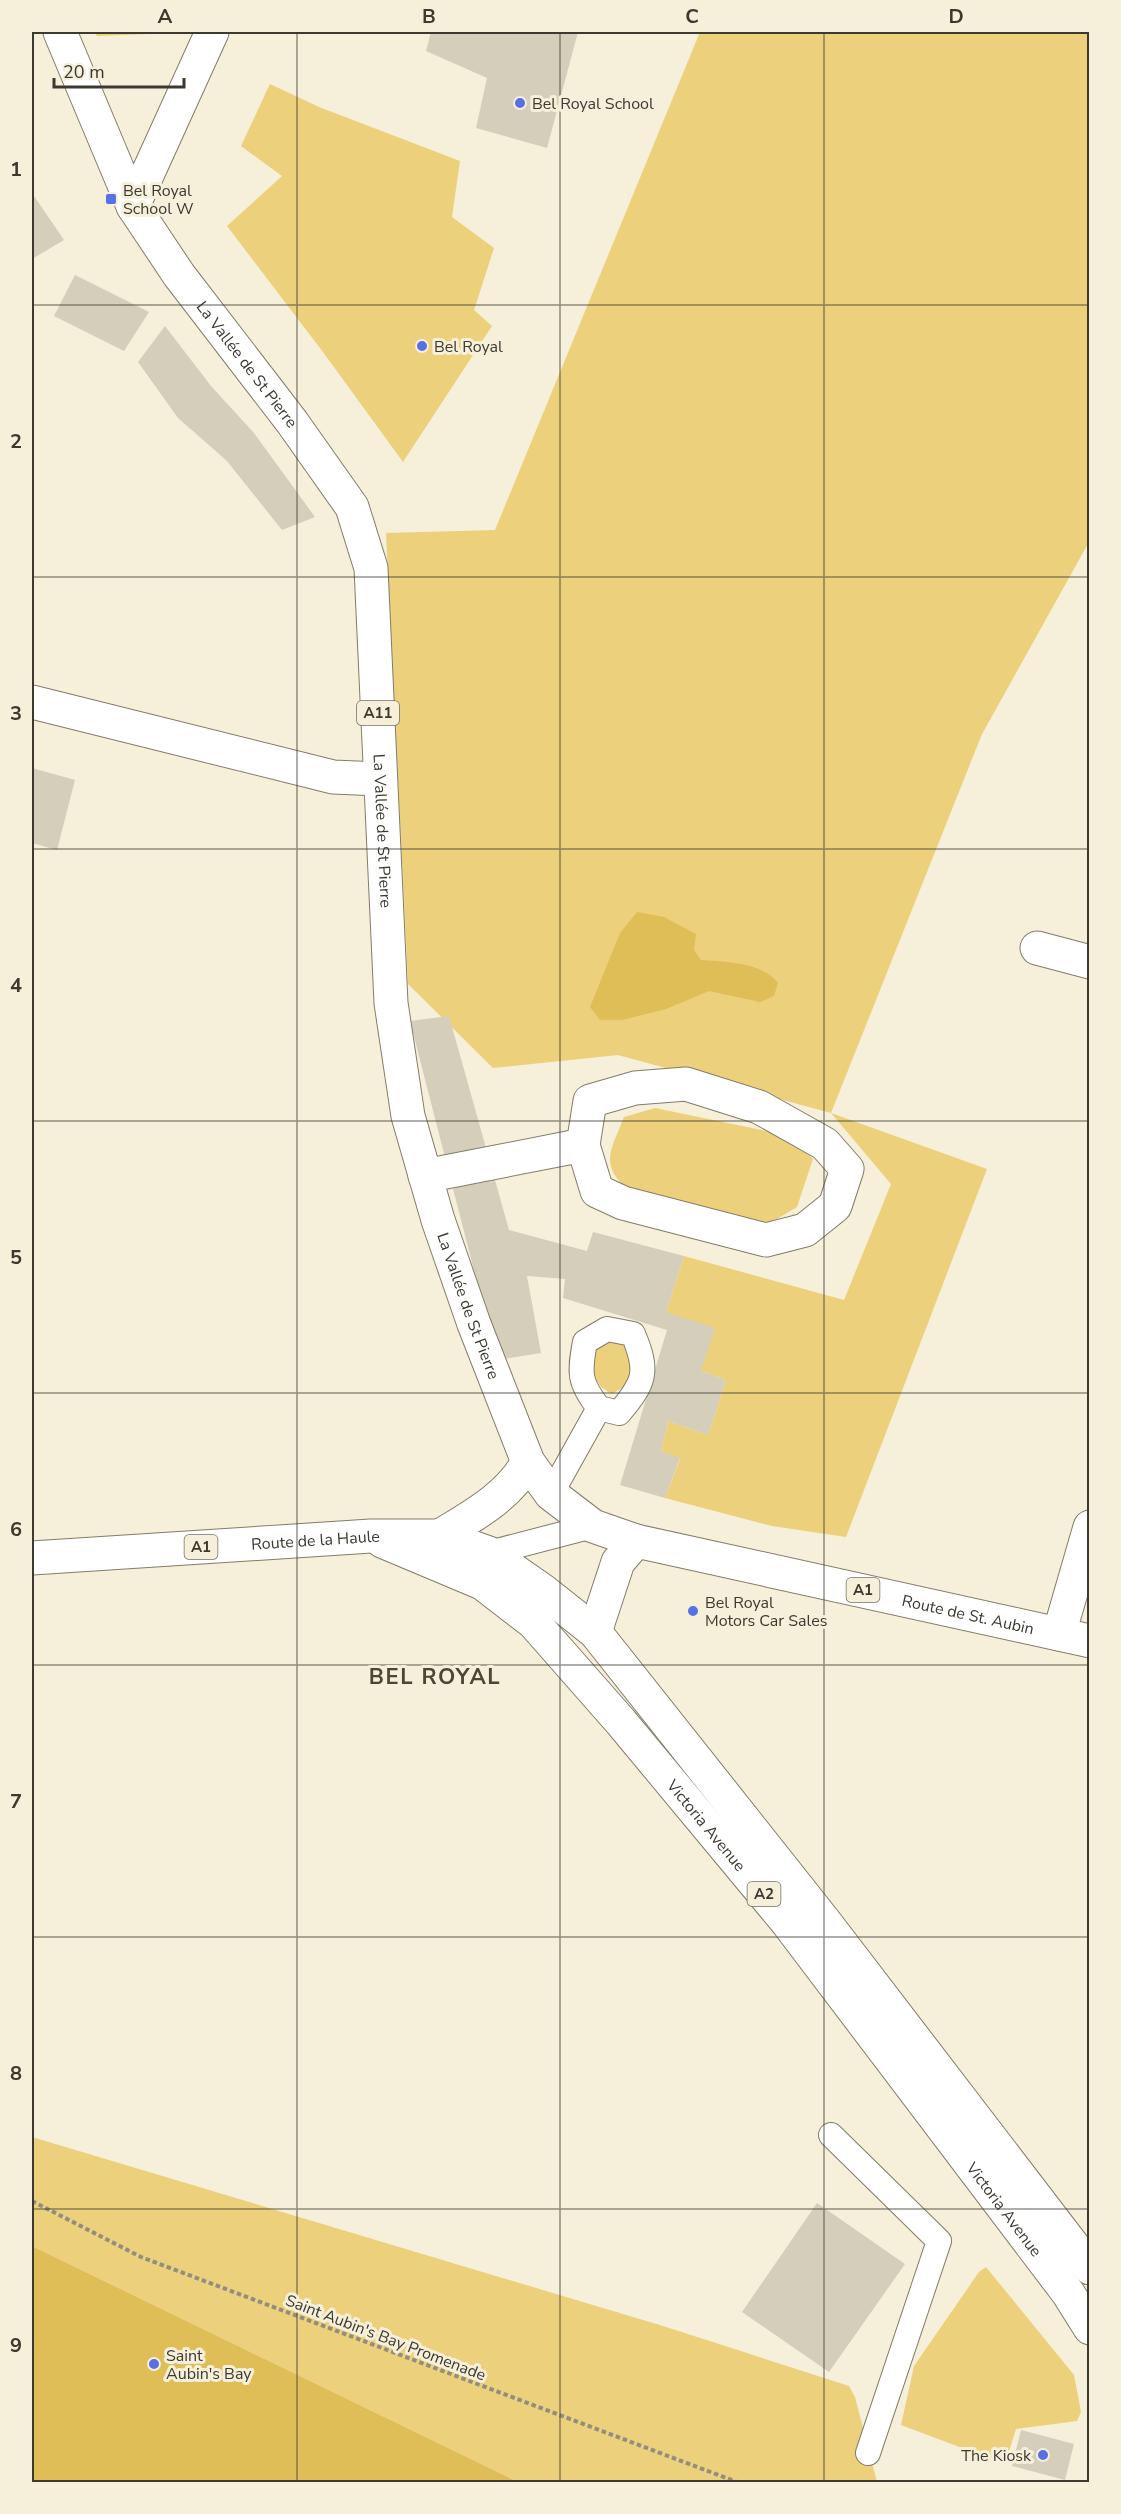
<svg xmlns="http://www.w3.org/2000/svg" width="1121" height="2514" viewBox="0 0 1121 2514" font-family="'Nunito Sans',sans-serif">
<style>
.green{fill:#edd07b}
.water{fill:#dfbe57}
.building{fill:#d5ceba}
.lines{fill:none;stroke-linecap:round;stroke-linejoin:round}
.service-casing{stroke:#827c68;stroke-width:26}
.minor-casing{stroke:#827c68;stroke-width:35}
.secondary-casing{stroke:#827c68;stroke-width:35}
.primary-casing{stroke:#827c68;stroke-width:35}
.trunk-casing{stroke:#827c68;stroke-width:35}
.path{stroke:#928e7f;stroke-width:4;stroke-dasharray:4.5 3;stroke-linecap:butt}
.service{stroke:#fff;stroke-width:24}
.minor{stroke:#fff;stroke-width:33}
.secondary{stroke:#fff;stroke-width:33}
.primary{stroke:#fff;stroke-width:33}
.trunk{stroke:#fff;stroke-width:33}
.grid{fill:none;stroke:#3b3930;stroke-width:1.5;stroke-opacity:0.55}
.poi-dot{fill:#586fe6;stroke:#f6efda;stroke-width:2}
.labels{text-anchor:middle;stroke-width:6;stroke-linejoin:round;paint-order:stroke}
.shield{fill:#f6efda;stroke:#737063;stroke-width:1.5}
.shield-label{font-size:15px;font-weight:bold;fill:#3b3930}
.poi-label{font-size:16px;fill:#3b3930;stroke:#f6efda;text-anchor:start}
.street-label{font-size:16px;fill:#3b3930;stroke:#f6efda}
.district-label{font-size:22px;font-weight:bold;letter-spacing:1.5px;fill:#4c4634;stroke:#f6efda}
.neatline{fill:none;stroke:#3b3930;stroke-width:2}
.grid-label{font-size:20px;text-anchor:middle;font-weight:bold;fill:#3b3930}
</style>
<rect width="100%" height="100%" fill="#f6efda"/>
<g class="green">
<path d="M 95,32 L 151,32 L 150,34 L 97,36 Z"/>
<path d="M 700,32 L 1089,32 L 1089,542 L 982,734 L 831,1113 L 987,1169 L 846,1537 L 772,1526 L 665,1498 L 680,1459 L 661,1451 L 668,1421 L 708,1435 L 726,1380 L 701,1371 L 666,1312 L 684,1256 L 844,1300 L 891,1184 L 831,1113 L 618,1055 L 493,1068 L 408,984 L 386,533 L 495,530 Z"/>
<path d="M 270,84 L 319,107 L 460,161 L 452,217 L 494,248 L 474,310 L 492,326 L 403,462 L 323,352 L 227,226 L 282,176 L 241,146 Z"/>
<path d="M 655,1108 L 790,1136 L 813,1159 L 797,1207 L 772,1222 L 751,1223 L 630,1192 C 598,1164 611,1151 624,1117 Z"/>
<path d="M 607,1340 L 626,1340 L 636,1356 L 628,1384 L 612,1394 L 601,1387 L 591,1371 L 595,1348 Z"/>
<path d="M 32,2137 L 663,2326 L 849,2386 L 855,2397 L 877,2482 L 518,2482 L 32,2246 Z"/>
<path d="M 986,2267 L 1074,2375 L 1081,2412 L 1077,2421 L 1016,2429 L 1005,2464 L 901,2425 L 914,2366 L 979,2272 Z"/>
</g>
<g class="water">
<path d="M 637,912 L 664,917 L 696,934 L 694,950 L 701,960 C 726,962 762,962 778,983 L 774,996 L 760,1002 L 709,991 L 666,1009 L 622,1020 L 600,1020 L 590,1007 L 620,933 Z"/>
<path d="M 32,2246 L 518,2482 L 32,2482 Z"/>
</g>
<g class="building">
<path d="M 431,32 L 578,32 L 547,148 L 476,128 L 487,78 L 426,51 Z"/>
<path d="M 32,193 L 64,240 L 32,259 Z"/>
<path d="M 75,275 L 149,312 L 124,351 L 54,316 Z"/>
<path d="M 165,326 L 211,386 L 254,433 L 315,517 L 282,530 L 227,461 L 178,418 L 138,362 Z"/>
<path d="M 32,768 L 75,780 L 57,850 L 32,843 Z"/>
<path d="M 449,1016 L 509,1230 L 587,1251 L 593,1232 L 684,1256 L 666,1312 L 715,1328 L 701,1371 L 726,1380 L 708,1435 L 668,1421 L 661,1451 L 680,1458 L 665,1498 L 620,1485 L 667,1330 L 563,1298 L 565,1279 L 527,1276 L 541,1353 L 497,1360 L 410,1021 Z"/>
<path d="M 817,2203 L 905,2264 L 829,2372 L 742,2312 Z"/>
<path d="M 1021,2430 L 1074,2444 L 1065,2480 L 1012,2466 Z"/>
</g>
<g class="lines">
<g class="service-casing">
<g id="service">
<path d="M 551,1494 L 599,1408 C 579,1383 579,1373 585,1342 L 607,1329 L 633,1334 C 649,1372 645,1382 619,1413 L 599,1408"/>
<path d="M 489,1553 L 593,1526"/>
<path d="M 831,2135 L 939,2241 L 868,2453"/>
</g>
</g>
<g class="minor-casing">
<g id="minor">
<path d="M 32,702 L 333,777 L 380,779"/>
<path d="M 1037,948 L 1090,962"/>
<path d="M 425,1176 L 583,1145 L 597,1191 L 623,1203 L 766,1240 L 805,1230 L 835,1206 L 847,1169 L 825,1144 L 759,1107 L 686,1084 L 635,1088 L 590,1101 L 583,1145"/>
<path d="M 1059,1634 L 1090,1527"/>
</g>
</g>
<g class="secondary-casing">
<path id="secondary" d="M 133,206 L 212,32"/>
</g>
<g class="primary-casing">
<g id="primary">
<path id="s1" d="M 60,32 L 133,206 L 179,275 L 292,422 L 352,507 L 371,568 L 391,1003 L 408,1116 L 438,1220 L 474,1324 L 528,1462 L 551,1494 L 593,1526 L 636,1541 L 1090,1641"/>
<path d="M 440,1536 C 474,1515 508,1497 528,1462"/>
<path d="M 595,1632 L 618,1562 L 636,1541"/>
</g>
</g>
<g class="trunk-casing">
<g id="trunk">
<path id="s2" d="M 382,1541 L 482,1583 L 534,1623 L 621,1722 L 787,1922 L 1068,2293 L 1090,2328"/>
<path id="s3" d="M 32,1558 L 371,1536 L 440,1536 L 489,1553 L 542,1590 L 595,1632 L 825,1922 L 1090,2268"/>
</g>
</g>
<path class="path" d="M 32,2201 L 141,2257 L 737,2482"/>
<use href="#service" class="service"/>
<use href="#minor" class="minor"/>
<use href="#secondary" class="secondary"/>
<use href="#primary" class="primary"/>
<use href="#trunk" class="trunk"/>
</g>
<path class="grid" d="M 297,32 L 297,2482M 560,32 L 560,2482M 824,32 L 824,2482M 32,305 L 1090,305M 32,577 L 1090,577M 32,849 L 1090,849M 32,1121 L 1090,1121M 32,1393 L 1090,1393M 32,1665 L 1090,1665M 32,1937 L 1090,1937M 32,2209 L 1090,2209"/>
<g class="poi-dot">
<circle cx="520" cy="103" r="6"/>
<rect x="105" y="193" width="12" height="12" rx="3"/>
<circle cx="422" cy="346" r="6"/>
<circle cx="693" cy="1611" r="6"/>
<circle cx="154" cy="2364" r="6"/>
<circle cx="1043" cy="2455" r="6"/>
</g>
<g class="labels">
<g class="shield">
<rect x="357" y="701" width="42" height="24" rx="4.5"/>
<rect x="184.5" y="1535" width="33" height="24" rx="4.5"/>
<rect x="846.5" y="1578" width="33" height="24" rx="4.5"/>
<rect x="747.5" y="1882" width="33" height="24" rx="4.5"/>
</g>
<g class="shield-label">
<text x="378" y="718">A11</text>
<text x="201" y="1552">A1</text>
<text x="863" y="1595">A1</text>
<text x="764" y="1899">A2</text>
</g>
<g class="poi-label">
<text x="532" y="109">Bel Royal School</text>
<text x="123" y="196">Bel Royal<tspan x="123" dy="18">School W</tspan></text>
<text x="434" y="352">Bel Royal</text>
<text x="705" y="1608">Bel Royal<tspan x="705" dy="18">Motors Car Sales</tspan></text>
<text x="166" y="2361">Saint<tspan x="166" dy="18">Aubin's Bay</tspan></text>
<text x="1031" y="2461" text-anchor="end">The Kiosk</text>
</g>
<g class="street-label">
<text dy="6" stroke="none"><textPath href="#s1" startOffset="384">La Vallée de St Pierre</textPath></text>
<text dy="6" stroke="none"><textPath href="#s1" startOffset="888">La Vallée de St Pierre</textPath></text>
<text dy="6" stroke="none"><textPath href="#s1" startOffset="1374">La Vallée de St Pierre</textPath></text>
<text dy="6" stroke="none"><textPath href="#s3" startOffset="284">Route de la Haule</textPath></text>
<text dy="6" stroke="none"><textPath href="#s1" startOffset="2019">Route de St. Aubin</textPath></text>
<text dy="6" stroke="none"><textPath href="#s2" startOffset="440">Victoria Avenue</textPath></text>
<text dy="6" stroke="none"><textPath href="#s2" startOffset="926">Victoria Avenue</textPath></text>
<text transform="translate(386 2337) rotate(21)" y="6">Saint Aubin's Bay Promenade</text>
</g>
<g class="district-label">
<text x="435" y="1684">BEL ROYAL</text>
</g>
</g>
<rect width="1121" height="2514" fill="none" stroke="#f6efda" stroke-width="66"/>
<path d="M54 78v9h130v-9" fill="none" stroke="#3b3930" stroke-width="3"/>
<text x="63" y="78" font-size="18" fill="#3b3930" stroke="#f6efda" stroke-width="4.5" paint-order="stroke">20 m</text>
<rect x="33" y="33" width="1055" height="2448" class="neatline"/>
<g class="grid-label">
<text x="165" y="23">A</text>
<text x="429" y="23">B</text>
<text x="692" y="23">C</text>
<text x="956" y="23">D</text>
<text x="16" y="176">1</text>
<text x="16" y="448">2</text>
<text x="16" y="720">3</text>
<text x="16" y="992">4</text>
<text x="16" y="1264">5</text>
<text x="16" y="1536">6</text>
<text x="16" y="1808">7</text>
<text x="16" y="2080">8</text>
<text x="16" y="2352">9</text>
</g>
</svg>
